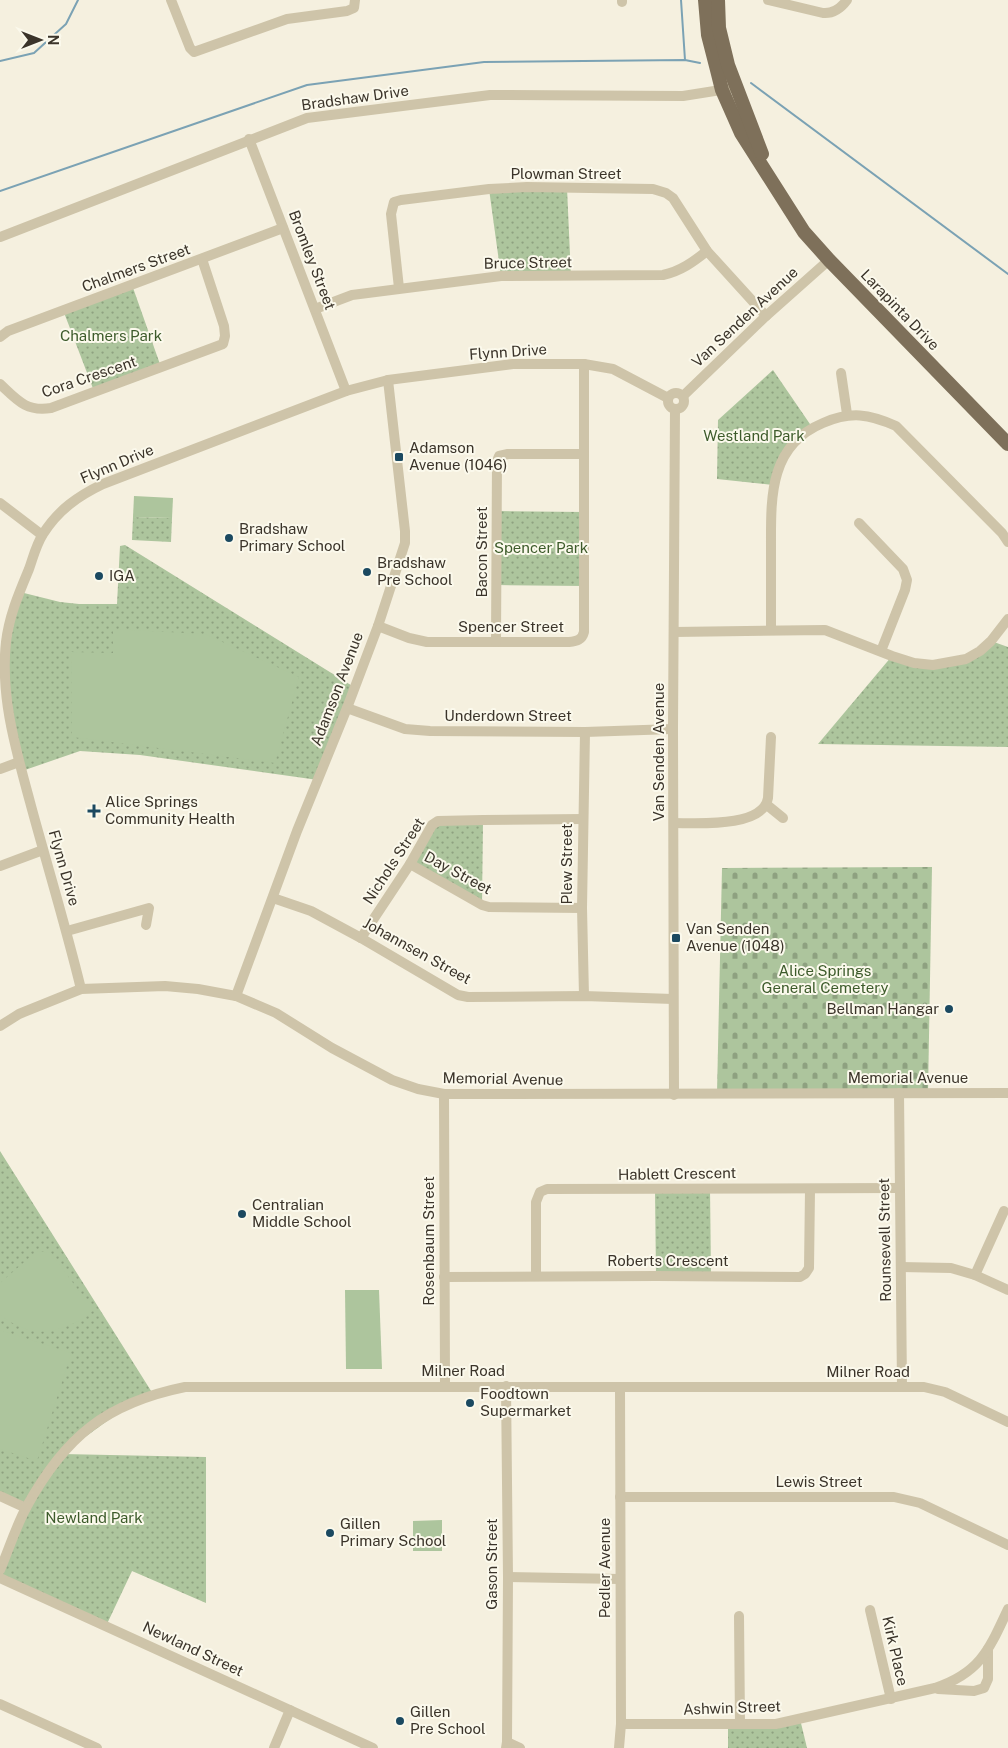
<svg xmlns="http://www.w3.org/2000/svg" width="1008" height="1748" viewBox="0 0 1008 1748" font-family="'Public Sans',sans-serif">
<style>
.cemetery{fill:url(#cemetery-stones)}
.park{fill:url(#park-dots)}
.pitch{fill:#adc59d}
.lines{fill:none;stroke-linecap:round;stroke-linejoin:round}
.stream{stroke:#7ba2b4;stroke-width:2}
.minor{stroke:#cec4a9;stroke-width:10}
.major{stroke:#7e705a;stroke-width:14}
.poi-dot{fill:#1b4960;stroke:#fbf9ec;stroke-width:2}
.labels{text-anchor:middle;stroke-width:4;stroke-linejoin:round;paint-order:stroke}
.street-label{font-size:15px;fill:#3b342a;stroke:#fbf9ec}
.park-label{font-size:15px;fill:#3d5b2b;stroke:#fbf9ec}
.poi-label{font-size:15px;fill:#3b342a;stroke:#fbf9ec;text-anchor:start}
</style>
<defs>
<pattern id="cemetery-stones" width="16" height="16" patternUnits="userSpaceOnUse" patternTransform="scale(1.25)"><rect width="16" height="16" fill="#adc59d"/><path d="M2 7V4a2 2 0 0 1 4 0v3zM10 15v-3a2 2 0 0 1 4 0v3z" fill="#8ea180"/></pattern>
<pattern id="park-dots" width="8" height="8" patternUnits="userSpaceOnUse" patternTransform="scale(1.25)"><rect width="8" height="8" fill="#adc59d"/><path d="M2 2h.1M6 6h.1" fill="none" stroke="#8ea180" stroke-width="1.8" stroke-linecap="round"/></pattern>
</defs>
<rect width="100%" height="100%" fill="#f5f0df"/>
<path class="cemetery" d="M 932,867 L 928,1093 L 717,1093 L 722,868 Z"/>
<g class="park">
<path d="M 567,188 L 571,277 L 501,276 L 489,189 Z"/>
<path d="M 132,285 L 161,367 L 94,391 L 63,310 Z"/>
<path d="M 773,370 L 812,427 L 797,438 L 773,485 L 717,479 L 718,420 Z"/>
<path d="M 497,511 L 584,512 L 585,586 L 497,585 Z"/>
<path d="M 133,517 L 172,518 L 171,542 L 132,540 Z"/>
<path d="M 125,545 L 354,687 L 318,780 L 140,755 L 80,751 L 22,771 L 5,668 L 20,592 L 60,602 L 79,604 L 117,604 L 120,546 Z"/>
<path d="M 991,641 L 1008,647 L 1008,747 L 818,744 L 892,656 L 949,663 Z"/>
<path d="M 483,820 L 482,905 L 410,864 L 432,825 Z"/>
<path d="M 0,1151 L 153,1394 L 133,1402 L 62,1454 L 206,1457 L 206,1603 L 132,1571 L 106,1626 L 0,1578 L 26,1508 L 0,1496 Z"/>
<path d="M 710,1188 L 711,1276 L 656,1276 L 655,1190 Z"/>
<path d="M 800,1719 L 807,1748 L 728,1748 L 728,1724 Z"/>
</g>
<g class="pitch">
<path d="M 134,496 L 173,498 L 172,518 L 133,517 Z"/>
<path d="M 113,629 L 205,634 L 299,677 L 275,763 L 72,737 L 71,652 L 113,653 Z"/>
<path d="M 37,1251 L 51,1253 L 93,1310 C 87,1318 79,1321 70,1325 C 42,1336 25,1333 0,1315 L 0,1283 Z"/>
<path d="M 345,1290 L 379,1290 L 382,1369 L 346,1369 Z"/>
<path d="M 0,1330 L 71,1353 L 37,1461 L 0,1449 Z"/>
<path d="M 442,1520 L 442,1551 L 413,1551 L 413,1521 Z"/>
</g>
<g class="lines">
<g class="stream">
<path d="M 681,0 L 685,60"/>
<path d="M 0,61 L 34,53 L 66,24 L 78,0"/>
<path d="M 751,83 L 1008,274"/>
<path d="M 0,191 L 307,85 L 484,62 L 685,60 L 700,63"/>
</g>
<g class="minor">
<path d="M 171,0 L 190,48 L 194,52 L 287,19 L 347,11 L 354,8 L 355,0"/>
<path d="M 622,0 L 622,2"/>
<path d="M 768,0 L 823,13 C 834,14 841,8 847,0"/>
<path d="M 249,139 L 346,391"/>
<path d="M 0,237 L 307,118 L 490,95 L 683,96 L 727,89"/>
<path d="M 399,288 L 391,214 L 394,202 L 401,200 L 489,189 L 527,187 L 653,189 L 666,193 L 673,198 L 707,251 L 766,316"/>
<path d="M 315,309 L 352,295 L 501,276 L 663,275 C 681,271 693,262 707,251"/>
<path d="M 0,337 L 8,331 L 283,228"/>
<path d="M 841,373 L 847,414"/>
<path d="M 0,384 C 17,400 26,412 51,408 L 223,344 L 225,336 L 224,326 L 202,259"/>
<circle cx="676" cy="401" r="8"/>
<path d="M 683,396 L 766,316 L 829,260"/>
<path d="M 0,503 L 42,535"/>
<path d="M 859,523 L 903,569 L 907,580 L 905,590 L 881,651"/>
<path d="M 378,626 L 409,638 L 427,642 L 569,642 C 577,641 582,640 584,632 L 584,364"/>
<path d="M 771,630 C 771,603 771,576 771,550 C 771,499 768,446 823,423 C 851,411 869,414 896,426 L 1002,533 L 1008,542"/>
<path d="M 674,632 L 825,630 L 892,656 L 914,663 L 933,665 L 966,659 L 980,651 L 991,641 L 1008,619"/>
<path d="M 496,642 L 497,461 L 499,456 L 508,454 L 584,454"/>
<path d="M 347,708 L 405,729 L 430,731 L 585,732 L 673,729"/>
<path d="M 0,769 L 19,762"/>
<path d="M 767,805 L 783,818"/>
<path d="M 674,823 C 697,823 763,828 768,798 L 771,737"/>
<path d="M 410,864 L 482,905 L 489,907 L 582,908"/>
<path d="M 0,866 L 43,850"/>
<path d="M 273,898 L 311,911 L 361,938 L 458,995 L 468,997 L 584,996 L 673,999"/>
<path d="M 67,931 L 149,908 L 146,925"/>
<path d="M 361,938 L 410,864 L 432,825 L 438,821 L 483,820 L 583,819"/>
<path d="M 81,989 C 66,927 47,865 30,802 C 16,750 0,697 6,642 C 9,616 19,593 29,569 C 33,558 36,545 43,534 C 58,510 78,496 103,484 L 346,391 L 388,380 L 513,364 L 584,364 L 613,369 L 668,398"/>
<path d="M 236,996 L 297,831 L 347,708 L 378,626 L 405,543 L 405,531 L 388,380"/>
<path d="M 584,996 L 582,908 L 585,732"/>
<path d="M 0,1026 L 19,1014 L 81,989 L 165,986 L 198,989 L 236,996 L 276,1013 L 332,1048 L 392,1080 L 418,1089 L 444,1094 L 1008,1093"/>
<path d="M 899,1093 L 902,1386"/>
<path d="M 444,1094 L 445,1386"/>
<path d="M 674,1095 L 673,729 L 675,409"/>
<path d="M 901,1267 L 951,1268 L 975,1275 L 1008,1290"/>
<path d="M 975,1275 L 1004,1211"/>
<path d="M 536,1276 L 536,1202 L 540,1192 L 547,1189 L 899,1188"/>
<path d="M 444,1277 L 656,1276 L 800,1277 L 805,1274 L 809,1268 L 810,1190"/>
<path d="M 0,1496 L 26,1508"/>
<path d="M 620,1497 L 894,1497 L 920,1503 L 1008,1545"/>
<path d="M 0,1570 C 9,1549 16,1526 27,1506 C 65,1437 106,1403 185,1387 L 924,1387 L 945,1392 L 1008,1422"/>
<path d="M 508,1577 L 620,1579"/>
<path d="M 0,1578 L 373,1748"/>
<path d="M 870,1610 L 891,1699"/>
<path d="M 739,1616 L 740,1724"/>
<path d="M 938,1689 L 974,1691 L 984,1688 L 988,1679 L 988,1649"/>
<path d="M 0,1704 L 97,1748"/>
<path d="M 621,1724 L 776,1724 L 935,1688 C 980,1673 989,1650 1008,1609"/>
<path d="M 507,1742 L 520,1748"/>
<path d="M 274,1748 L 290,1710"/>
<path d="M 506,1748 L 507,1742 L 508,1577 L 506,1386"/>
<path d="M 619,1748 L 621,1724 L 620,1387"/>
</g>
<g class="major">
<path d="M 705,0 L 708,35 L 717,70 L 722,90 L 741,133 L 804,232 L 829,260 L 1008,444"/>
<path d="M 718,0 L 719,28 L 728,65 L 762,154"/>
</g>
</g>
<g class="poi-dot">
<rect x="394" y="452" width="10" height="10" rx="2.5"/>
<circle cx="229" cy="538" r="5"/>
<circle cx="367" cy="572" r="5"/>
<circle cx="99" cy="576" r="5"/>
<path d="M91.5 803.5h5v5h5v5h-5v5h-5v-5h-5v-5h5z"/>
<rect x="671" y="933" width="10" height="10" rx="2.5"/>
<circle cx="949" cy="1009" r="5"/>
<circle cx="242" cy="1214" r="5"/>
<circle cx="470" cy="1403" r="5"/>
<circle cx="330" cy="1533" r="5"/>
<circle cx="400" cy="1721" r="5"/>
</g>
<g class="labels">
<g class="street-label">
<text transform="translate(355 98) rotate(-8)" y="5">Bradshaw Drive</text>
<text x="566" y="179">Plowman Street</text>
<text transform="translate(312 260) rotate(69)" y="5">Bromley Street</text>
<text transform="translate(528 263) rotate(-1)" y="5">Bruce Street</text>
<text transform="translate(136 268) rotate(-20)" y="5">Chalmers Street</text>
<text transform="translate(900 310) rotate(46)" y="5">Larapinta Drive</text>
<text transform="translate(745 317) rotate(-43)" y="5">Van Senden Avenue</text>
<text transform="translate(508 352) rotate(-4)" y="5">Flynn Drive</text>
<text transform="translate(89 377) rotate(-19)" y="5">Cora Crescent</text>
<text transform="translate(117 464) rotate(-23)" y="5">Flynn Drive</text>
<text transform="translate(482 552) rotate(-90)" y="5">Bacon Street</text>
<text x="511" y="632">Spencer Street</text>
<text transform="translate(337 689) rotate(-69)" y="5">Adamson Avenue</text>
<text x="508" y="721">Underdown Street</text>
<text transform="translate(659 752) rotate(-90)" y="5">Van Senden Avenue</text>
<text transform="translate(394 861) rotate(-57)" y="5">Nichols Street</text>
<text transform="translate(567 864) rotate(-90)" y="5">Plew Street</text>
<text transform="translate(64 868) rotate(74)" y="5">Flynn Drive</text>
<text transform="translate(458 873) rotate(28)" y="5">Day Street</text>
<text transform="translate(417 951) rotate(29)" y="5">Johannsen Street</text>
<text x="908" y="1083">Memorial Avenue</text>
<text transform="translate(503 1079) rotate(1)" y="5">Memorial Avenue</text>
<text transform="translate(677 1174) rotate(-1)" y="5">Hablett Crescent</text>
<text transform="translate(885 1240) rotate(-91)" y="5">Rounsevell Street</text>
<text transform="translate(429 1241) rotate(-90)" y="5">Rosenbaum Street</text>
<text x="668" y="1266">Roberts Crescent</text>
<text x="463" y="1376">Milner Road</text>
<text x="868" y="1377">Milner Road</text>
<text x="819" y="1487">Lewis Street</text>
<text transform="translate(492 1564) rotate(-90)" y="5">Gason Street</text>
<text transform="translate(605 1568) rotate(-90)" y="5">Pedler Avenue</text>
<text transform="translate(193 1649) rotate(25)" y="5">Newland Street</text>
<text transform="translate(895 1651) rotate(77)" y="5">Kirk Place</text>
<text transform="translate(732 1708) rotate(-2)" y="5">Ashwin Street</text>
</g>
<g class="park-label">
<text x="111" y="341">Chalmers Park</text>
<text x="754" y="441">Westland Park</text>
<text x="541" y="553">Spencer Park</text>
<text x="825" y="976">Alice Springs<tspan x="825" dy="17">General Cemetery</tspan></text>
<text x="94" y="1523">Newland Park</text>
</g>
<g class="poi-label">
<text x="409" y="453">Adamson<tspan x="409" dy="17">Avenue (1046)</tspan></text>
<text x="239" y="534">Bradshaw<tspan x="239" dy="17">Primary School</tspan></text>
<text x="377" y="568">Bradshaw<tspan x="377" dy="17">Pre School</tspan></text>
<text x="109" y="581">IGA</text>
<text x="105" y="807">Alice Springs<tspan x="105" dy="17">Community Health</tspan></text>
<text x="686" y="934">Van Senden<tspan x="686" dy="17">Avenue (1048)</tspan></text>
<text x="939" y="1014" text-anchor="end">Bellman Hangar</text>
<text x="252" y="1210">Centralian<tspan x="252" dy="17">Middle School</tspan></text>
<text x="480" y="1399">Foodtown<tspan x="480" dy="17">Supermarket</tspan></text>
<text x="340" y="1529">Gillen<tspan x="340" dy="17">Primary School</tspan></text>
<text x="410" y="1717">Gillen<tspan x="410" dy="17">Pre School</tspan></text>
</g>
</g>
<g transform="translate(40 40) rotate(90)" stroke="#fbf9ec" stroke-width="4" paint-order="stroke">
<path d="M0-4L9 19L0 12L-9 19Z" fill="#3b342a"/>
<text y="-8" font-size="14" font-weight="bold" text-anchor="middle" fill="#3b342a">N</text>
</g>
</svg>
